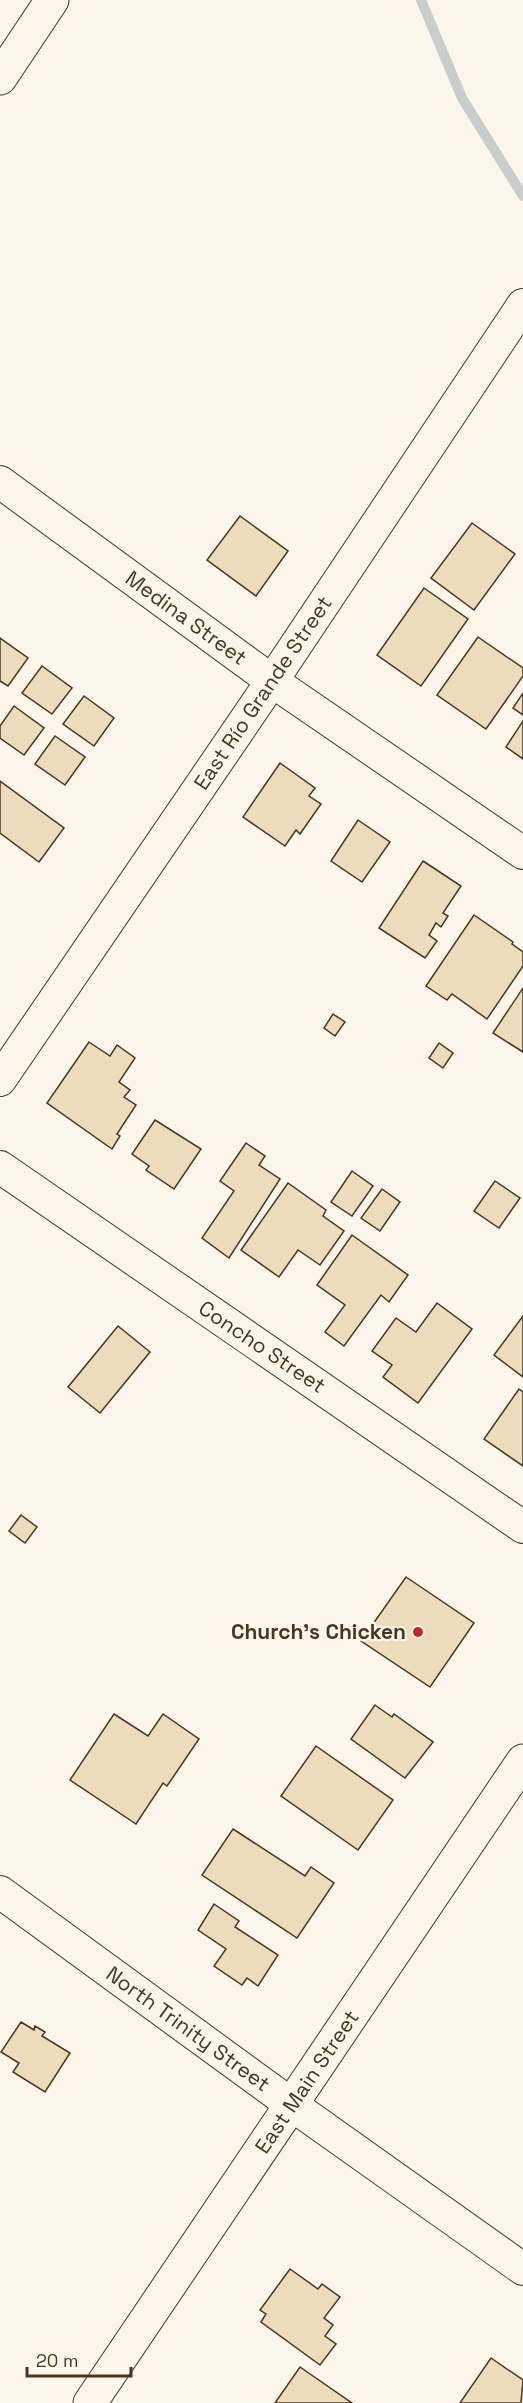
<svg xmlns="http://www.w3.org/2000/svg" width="523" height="2403" viewBox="0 0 523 2403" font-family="'Space Grotesk',sans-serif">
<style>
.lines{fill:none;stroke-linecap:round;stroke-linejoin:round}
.stream{stroke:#c9cecd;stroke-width:10}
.building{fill:#ecdcbc;stroke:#4a3520;stroke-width:1.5}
.minor-casing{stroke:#4a3520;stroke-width:34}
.secondary-casing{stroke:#4a3520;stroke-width:35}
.primary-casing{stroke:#4a3520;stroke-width:35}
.minor{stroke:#fbf6e9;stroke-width:32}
.secondary{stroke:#fbf6e9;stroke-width:33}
.primary{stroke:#fbf6e9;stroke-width:33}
.poi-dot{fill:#c62828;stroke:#fbf6e9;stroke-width:2}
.labels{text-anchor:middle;stroke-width:4.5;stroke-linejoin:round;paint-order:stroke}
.street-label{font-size:21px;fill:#4a3520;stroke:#fbf6e9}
.poi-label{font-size:21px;font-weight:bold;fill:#4a3520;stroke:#fbf6e9;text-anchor:end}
</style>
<rect width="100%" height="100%" fill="#fbf6e9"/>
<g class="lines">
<path class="stream" d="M 421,0 L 462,98 L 523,196"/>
</g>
<g class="building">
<path d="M 240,516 L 288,551 L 256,596 L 207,560 Z"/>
<path d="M 472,523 L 515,554 L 474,610 L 431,578 Z"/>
<path d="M 424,588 L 468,619 L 421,686 L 377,655 Z"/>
<path d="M 478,637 L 523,668 L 523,676 L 486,729 L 437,695 Z"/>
<path d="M 0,638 L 28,658 L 8,686 L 0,681 Z"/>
<path d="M 42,666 L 72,688 L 52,714 L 22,693 Z"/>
<path d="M 523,693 L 523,715 L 513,708 Z"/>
<path d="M 84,696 L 114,718 L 94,746 L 63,724 Z"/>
<path d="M 14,706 L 44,728 L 24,755 L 0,738 L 0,726 Z"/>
<path d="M 523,721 L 523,759 L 506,747 Z"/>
<path d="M 55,736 L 85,757 L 65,785 L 35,764 Z"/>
<path d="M 280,763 L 315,788 L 309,796 L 321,804 L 300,834 L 296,830 L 285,846 L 243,817 Z"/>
<path d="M 0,781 L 64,828 L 39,862 L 0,833 Z"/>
<path d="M 358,820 L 390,842 L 362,882 L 331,861 Z"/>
<path d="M 423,861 L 461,886 L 443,913 L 448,916 L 441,927 L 436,923 L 429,935 L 437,941 L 425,958 L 379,928 Z"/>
<path d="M 474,915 L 513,942 L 512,944 L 523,952 L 523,966 L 487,1019 L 452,994 L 447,1000 L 426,986 Z"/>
<path d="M 523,988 L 523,1052 L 493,1033 Z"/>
<path d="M 333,1014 L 345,1022 L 335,1036 L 324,1028 Z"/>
<path d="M 89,1042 L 110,1056 L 117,1045 L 135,1058 L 119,1082 L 130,1090 L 124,1097 L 136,1105 L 117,1134 L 120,1136 L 112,1149 L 47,1103 Z"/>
<path d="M 439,1043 L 453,1053 L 443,1068 L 429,1058 Z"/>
<path d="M 155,1120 L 201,1149 L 174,1189 L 146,1170 L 149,1166 L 132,1154 Z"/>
<path d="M 246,1143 L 265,1156 L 259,1165 L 280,1179 L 229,1258 L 202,1238 L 234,1191 L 220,1181 Z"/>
<path d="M 352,1171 L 373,1186 L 352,1216 L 331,1202 Z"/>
<path d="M 495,1181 L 520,1198 L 499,1228 L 474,1211 Z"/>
<path d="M 288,1183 L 326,1210 L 323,1216 L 344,1231 L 320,1265 L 298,1250 L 279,1277 L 241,1250 Z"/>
<path d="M 382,1189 L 400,1202 L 380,1231 L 361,1218 Z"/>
<path d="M 352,1235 L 408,1275 L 389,1302 L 381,1295 L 344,1346 L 325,1332 L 345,1305 L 317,1285 Z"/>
<path d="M 437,1303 L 472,1329 L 418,1403 L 383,1377 L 392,1365 L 372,1351 L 396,1318 L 416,1332 Z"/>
<path d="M 523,1316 L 523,1377 L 494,1355 Z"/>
<path d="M 118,1326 L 150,1352 L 100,1413 L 68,1387 Z"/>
<path d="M 519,1389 L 523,1392 L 523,1466 L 484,1439 Z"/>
<path d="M 21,1515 L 37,1527 L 25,1543 L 9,1531 Z"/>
<path d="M 406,1577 L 474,1623 L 430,1687 L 361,1641 Z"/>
<path d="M 375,1705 L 392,1717 L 394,1714 L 433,1742 L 405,1778 L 351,1739 Z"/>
<path d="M 114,1714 L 148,1736 L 163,1714 L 199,1739 L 167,1786 L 163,1783 L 136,1824 L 70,1780 Z"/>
<path d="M 316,1746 L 393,1800 L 358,1850 L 281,1796 Z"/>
<path d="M 233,1829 L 305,1876 L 311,1867 L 334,1883 L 297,1938 L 202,1875 Z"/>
<path d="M 214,1904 L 239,1921 L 235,1927 L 278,1955 L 258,1986 L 247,1978 L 242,1985 L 214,1966 L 226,1949 L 198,1930 Z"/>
<path d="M 21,2022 L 34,2030 L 35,2026 L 45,2032 L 42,2036 L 70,2053 L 45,2092 L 13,2072 L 19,2063 L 1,2052 Z"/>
<path d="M 290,2269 L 318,2289 L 322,2284 L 340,2297 L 324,2318 L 333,2325 L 325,2336 L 336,2344 L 320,2365 L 261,2322 L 266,2314 L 260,2310 Z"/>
<path d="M 491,2358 L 523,2380 L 521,2403 L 460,2403 Z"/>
<path d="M 300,2367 L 352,2403 L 275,2403 Z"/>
</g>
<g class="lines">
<g class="minor-casing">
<g id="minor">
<path d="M 0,482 L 272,681 L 523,853"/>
<path d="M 0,1080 L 272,681 L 523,305"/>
<path d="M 0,1167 L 523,1527"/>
<path d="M 0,1892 L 292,2105 L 523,2269"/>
</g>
</g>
<g class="secondary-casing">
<path id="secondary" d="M 90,2403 L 523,1761"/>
</g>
<g class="primary-casing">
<path id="primary" d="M 0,78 L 52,0"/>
</g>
<use href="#minor" class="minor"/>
<use href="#secondary" class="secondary"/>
<use href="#primary" class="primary"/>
</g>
<circle class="poi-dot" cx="418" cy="1632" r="6"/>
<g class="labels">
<g class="street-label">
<text transform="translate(186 618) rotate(36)" y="7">Medina Street</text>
<text transform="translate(263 693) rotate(-56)" y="7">East Río Grande Street</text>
<text transform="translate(262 1347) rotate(34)" y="7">Concho Street</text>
<text transform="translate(188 2029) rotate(36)" y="7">North Trinity Street</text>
<text transform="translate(307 2082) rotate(-56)" y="7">East Main Street</text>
</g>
<g class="poi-label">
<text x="406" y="1639">Church's Chicken</text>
</g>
</g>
<path d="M27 2367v9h104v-9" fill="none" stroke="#4a3520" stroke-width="3"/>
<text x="36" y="2367" font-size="18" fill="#4a3520" stroke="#fbf6e9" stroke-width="4.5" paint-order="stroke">20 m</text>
</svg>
